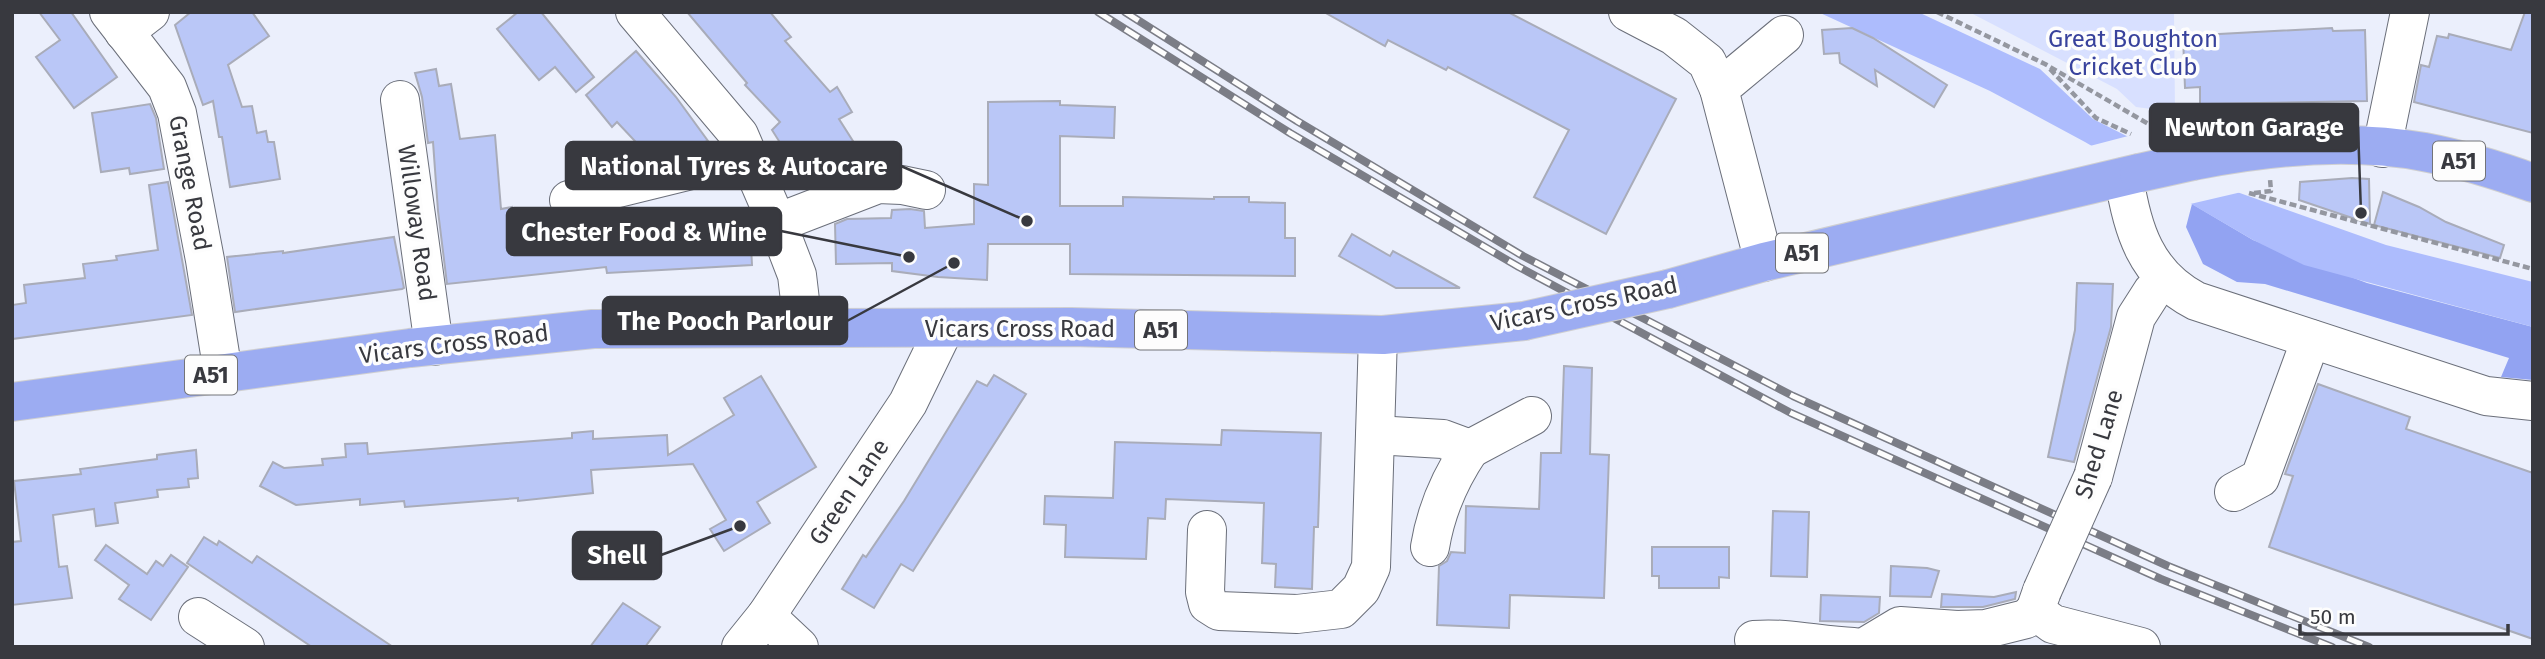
<svg xmlns="http://www.w3.org/2000/svg" width="2545" height="659" viewBox="0 0 2545 659" font-family="'Fira Sans',sans-serif">
<style>
.green{fill:#d8e0ff}
.forest{fill:#92a3f2}
.water{fill:#adbcfd}
.pier{fill:#ebeffc}
.building{fill:#bac7f7;stroke:#a9acb9;stroke-width:2}
.lines{fill:none;stroke-linecap:round;stroke-linejoin:round}
.minor-casing{stroke:#6b6f7a;stroke-width:40}
.highway-casing{stroke:#cfcfd1;stroke-width:40}
.path{stroke:#9497a0;stroke-width:4.5;stroke-dasharray:7 3.5;stroke-linecap:butt}
.minor{stroke:#fff;stroke-width:38}
.highway{stroke:#9cacf2;stroke-width:38}
.rail-casing{stroke:#7b7d86;stroke-width:8}
.rail{stroke:#fdfdfd;stroke-width:5;stroke-dasharray:16;stroke-linecap:butt}
.minor-bridge-casing{stroke:#6b6f7a;stroke-width:40;stroke-linecap:butt}
.highway-bridge-casing{stroke:#cfcfd1;stroke-width:40;stroke-linecap:butt}
.minor-bridge{stroke:#fff;stroke-width:38}
.highway-bridge{stroke:#9cacf2;stroke-width:38}
.labels{text-anchor:middle;stroke-width:7;stroke-linejoin:round;paint-order:stroke}
.shield{fill:#fdfdfd;stroke:#737478;stroke-width:2}
.shield-label{font-size:23px;font-weight:bold;fill:#38393f}
.park-label{font-size:24px;fill:#38429c;stroke:#fdfdfd}
.street-label{font-size:24px;fill:#38393f;stroke:#fdfdfd}
.leader{fill:none;stroke:#38393f;stroke-width:2.5}
.callout-dot{fill:#38393f;stroke:#fdfdfd;stroke-width:2.5}
.callout{fill:#38393f;stroke:#38393f;stroke-width:2.5}
.callout-label{font-size:26px;text-anchor:middle;font-weight:bold;fill:#fff}
</style>
<rect width="100%" height="100%" fill="#ebeffc"/>
<path class="green" d="M 1969,12 L 2174,12 L 2175,112 L 2136,107 L 2117,89 Z"/>
<path class="forest" d="M 2192,204 L 2253,240 L 2367,283 L 2533,327 L 2533,380 L 2501,377 L 2509,358 L 2265,284 L 2237,282 L 2203,264 L 2186,227 Z"/>
<path class="water" d="M 1818,12 L 1918,12 L 2040,69 L 2093,119 L 2237,192 L 2386,245 L 2533,282 L 2533,327 L 2304,265 L 2253,240 L 2085,142 L 1990,91 Z"/>
<path class="pier" d="M 2132,135 L 2238,188 L 2246,191 L 2186,205 L 2086,147 Z"/>
<g class="building">
<path d="M 39,12 L 71,12 L 117,77 L 74,108 L 36,57 L 60,40 Z"/>
<path d="M 191,12 L 252,12 L 269,36 L 228,65 L 242,107 L 252,106 L 257,133 L 266,131 L 268,142 L 274,142 L 280,179 L 230,187 L 222,137 L 219,137 L 213,101 L 203,105 L 175,25 Z"/>
<path d="M 518,12 L 541,12 L 594,77 L 576,92 L 555,67 L 539,80 L 497,29 Z"/>
<path d="M 687,12 L 770,12 L 791,37 L 785,41 L 830,92 L 837,87 L 852,112 L 839,119 L 865,160 L 836,177 L 808,187 L 772,130 L 780,122 L 745,85 L 747,83 Z"/>
<path d="M 1324,12 L 1508,12 L 1676,99 L 1606,234 L 1534,197 L 1569,130 L 1448,67 L 1446,70 L 1388,40 L 1385,46 Z"/>
<path d="M 2525,12 L 2533,12 L 2533,133 L 2414,102 L 2421,65 L 2429,67 L 2437,36 L 2448,38 L 2449,34 L 2511,50 Z"/>
<path d="M 1852,28 L 1873,38 L 1947,85 L 1934,107 L 1875,70 L 1877,86 L 1840,63 L 1839,53 L 1824,54 L 1822,30 Z"/>
<path d="M 2332,28 L 2333,31 L 2365,30 L 2367,101 L 2200,104 L 2200,87 L 2185,88 L 2183,36 Z"/>
<path d="M 636,51 L 676,97 L 708,141 L 668,153 L 662,145 L 648,155 L 617,122 L 612,127 L 586,95 Z"/>
<path d="M 436,69 L 439,86 L 451,84 L 460,139 L 495,135 L 501,209 L 512,207 L 514,229 L 542,227 L 544,239 L 573,237 L 577,244 L 614,240 L 612,217 L 682,211 L 682,218 L 742,215 L 743,229 L 750,228 L 752,265 L 607,273 L 606,267 L 447,284 L 438,211 L 433,142 L 428,143 L 422,97 L 415,73 Z"/>
<path d="M 1060,101 L 1060,105 L 1115,107 L 1114,138 L 1060,136 L 1060,206 L 1123,206 L 1123,197 L 1214,199 L 1214,197 L 1249,197 L 1249,202 L 1285,203 L 1285,238 L 1295,238 L 1295,276 L 1070,274 L 1070,244 L 988,244 L 987,280 L 938,277 L 892,271 L 892,263 L 836,264 L 835,224 L 847,219 L 891,218 L 892,210 L 910,209 L 924,211 L 925,228 L 974,224 L 974,184 L 988,185 L 988,102 Z"/>
<path d="M 150,104 L 156,118 L 164,169 L 130,174 L 129,168 L 101,172 L 92,113 Z"/>
<path d="M 2352,178 L 2369,179 L 2370,224 L 2299,200 L 2300,182 Z"/>
<path d="M 168,182 L 192,315 L 12,339 L 12,305 L 26,303 L 24,285 L 85,278 L 83,264 L 117,260 L 116,256 L 158,250 L 149,185 Z"/>
<path d="M 2383,192 L 2419,207 L 2446,222 L 2504,245 L 2500,258 L 2374,225 Z"/>
<path d="M 1352,234 L 1390,256 L 1393,251 L 1460,288 L 1396,288 L 1339,256 Z"/>
<path d="M 394,237 L 404,288 L 402,289 L 235,312 L 227,257 L 283,251 L 283,253 Z"/>
<path d="M 2077,283 L 2113,284 L 2111,327 L 2074,462 L 2048,457 L 2075,330 Z"/>
<path d="M 1564,366 L 1592,368 L 1590,454 L 1609,455 L 1604,598 L 1510,595 L 1509,628 L 1437,625 L 1439,566 L 1447,561 L 1451,552 L 1465,553 L 1466,506 L 1539,509 L 1541,453 L 1561,453 Z"/>
<path d="M 994,375 L 1026,394 L 913,571 L 901,564 L 874,608 L 842,589 L 863,555 L 866,557 L 904,501 L 977,381 L 987,386 Z"/>
<path d="M 761,376 L 816,467 L 757,502 L 770,523 L 724,551 L 710,529 L 726,520 L 693,464 L 591,470 L 593,493 L 518,501 L 518,498 L 405,507 L 404,501 L 360,505 L 360,499 L 296,505 L 260,486 L 273,462 L 284,468 L 323,465 L 322,459 L 346,457 L 345,444 L 367,443 L 368,454 L 572,438 L 572,433 L 593,431 L 593,439 L 667,435 L 668,455 L 734,415 L 724,398 Z"/>
<path d="M 2318,384 L 2410,417 L 2406,429 L 2533,473 L 2533,639 L 2269,547 L 2293,476 L 2285,474 Z"/>
<path d="M 1222,430 L 1321,433 L 1318,527 L 1314,527 L 1312,589 L 1275,587 L 1276,564 L 1262,563 L 1264,503 L 1166,499 L 1165,519 L 1148,518 L 1146,559 L 1065,557 L 1066,525 L 1044,524 L 1045,496 L 1113,498 L 1115,442 L 1221,445 Z"/>
<path d="M 196,450 L 198,478 L 188,479 L 189,487 L 157,490 L 158,497 L 115,503 L 118,523 L 96,526 L 94,509 L 53,515 L 59,567 L 67,566 L 72,598 L 12,605 L 12,542 L 21,541 L 14,481 L 81,474 L 80,469 L 157,459 L 157,455 Z"/>
<path d="M 1773,511 L 1809,512 L 1807,577 L 1771,576 Z"/>
<path d="M 204,537 L 217,545 L 219,541 L 252,563 L 257,556 L 393,647 L 312,647 L 187,563 Z"/>
<path d="M 106,545 L 147,574 L 156,561 L 163,566 L 171,555 L 188,567 L 151,620 L 119,599 L 129,585 L 95,560 Z"/>
<path d="M 1652,547 L 1729,547 L 1729,578 L 1719,577 L 1719,588 L 1659,588 L 1659,576 L 1652,576 Z"/>
<path d="M 1891,566 L 1927,568 L 1939,571 L 1931,597 L 1890,596 Z"/>
<path d="M 2016,592 L 2015,599 L 1983,607 L 1941,607 L 1942,594 L 1994,597 Z"/>
<path d="M 1821,595 L 1880,597 L 1879,613 L 1864,622 L 1820,621 Z"/>
<path d="M 623,603 L 660,627 L 645,647 L 590,647 Z"/>
</g>
<g class="lines">
<g class="minor-casing">
<g id="minor">
<path d="M 109,12 L 167,87 L 177,113 L 205,260 L 223,373"/>
<path d="M 635,12 L 739,135 L 777,223 L 797,275 L 803,326"/>
<path d="M 1628,12 L 1674,36 L 1707,62 L 1719,89"/>
<path d="M 124,32 L 150,12"/>
<path d="M 400,100 L 434,346"/>
<path d="M 2382,148 L 2410,12"/>
<path d="M 2124,177 C 2132,230 2146,275 2196,301 L 2486,396 L 2533,401"/>
<path d="M 569,200 L 748,156"/>
<path d="M 777,223 L 878,184 L 902,185 L 926,190"/>
<path d="M 1764,262 L 1719,89 L 1784,35"/>
<path d="M 1375,435 L 1443,439 L 1470,449 L 1532,416"/>
<path d="M 2093,477 L 2136,317 L 2152,292 L 2165,279"/>
<path d="M 2234,492 L 2260,478 L 2311,339"/>
<path d="M 1207,530 L 1205,592 L 1208,604 L 1219,611 L 1297,614 L 1341,609 L 1361,589 L 1371,567 L 1378,335"/>
<path d="M 1430,547 C 1436,510 1449,480 1470,449"/>
<path d="M 2042,591 L 2035,611 L 2053,624 L 2141,647"/>
<path d="M 766,616 L 799,647"/>
<path d="M 198,617 L 245,647"/>
<path d="M 1754,640 C 1788,637 1820,646 1854,647"/>
<path d="M 741,647 L 766,616 L 908,403 L 944,329"/>
<path d="M 1865,647 L 1900,626 L 1957,630 L 1986,629 L 2026,619 L 2035,611"/>
</g>
</g>
<g class="highway-casing">
<g id="highway">
<path d="M 2193,161 C 2268,146 2348,138 2424,152 C 2461,159 2497,170 2533,183"/>
<path d="M 1668,289 L 1764,262 L 2139,173"/>
<path d="M 12,402 L 410,348 L 593,329 L 1071,327 L 1383,335 L 1524,321"/>
</g>
</g>
<g class="path">
<path d="M 1937,12 L 2045,64 L 2152,126 L 2183,119 L 2187,130"/>
<path d="M 2050,69 L 2096,118 L 2131,134"/>
<path d="M 2249,193 L 2533,269"/>
<path d="M 2254,193 L 2271,191 L 2270,179"/>
</g>
<use href="#minor" class="minor"/>
<use href="#highway" class="highway"/>
<g class="rail-casing">
<g id="rail">
<path d="M 1098,12 L 1290,133 L 1519,267 L 1791,413 L 2161,579 L 2332,647"/>
<path d="M 1125,12 L 1297,121 L 1523,256 L 1793,396 L 2168,566 L 2369,647"/>
</g>
</g>
<use href="#rail" class="rail"/>
<g class="minor-bridge-casing">
<path id="minor-bridge" d="M 2042,591 L 2093,477"/>
</g>
<g class="highway-bridge-casing">
<g id="highway-bridge">
<path d="M 2139,173 L 2193,161"/>
<path d="M 1524,321 L 1668,289"/>
</g>
</g>
<use href="#minor-bridge" class="minor-bridge"/>
<use href="#highway-bridge" class="highway-bridge"/>
</g>
<g class="labels">
<g class="shield">
<rect x="2433" y="141.5" width="52" height="39" rx="5"/>
<rect x="1776" y="233.5" width="52" height="39" rx="5"/>
<rect x="1135" y="310.5" width="52" height="39" rx="5"/>
<rect x="185" y="355.5" width="52" height="39" rx="5"/>
</g>
<g class="shield-label">
<text x="2459" y="169">A51</text>
<text x="1802" y="261">A51</text>
<text x="1161" y="338">A51</text>
<text x="211" y="383">A51</text>
</g>
<g class="park-label">
<text x="2133" y="47">Great Boughton<tspan x="2133" dy="28">Cricket Club</tspan></text>
</g>
<g class="street-label">
<text transform="translate(190 183) rotate(79)" y="8">Grange Road</text>
<text transform="translate(417 223) rotate(82)" y="8">Willoway Road</text>
<text transform="translate(1584 304) rotate(-12)" y="8">Vicars Cross Road</text>
<text x="1020" y="337">Vicars Cross Road</text>
<text transform="translate(454 344) rotate(-7)" y="8">Vicars Cross Road</text>
<text transform="translate(2099 444) rotate(-73)" y="8">Shed Lane</text>
<text transform="translate(849 492) rotate(-56)" y="8">Green Lane</text>
</g>
</g>
<path class="leader" d="M2361 213L2358 127M1027 221L901 166M909 257L781 231M954 263L847 321M740 526L661 555"/>
<g class="callout-dot">
<circle cx="2361" cy="213" r="7"/>
<circle cx="1027" cy="221" r="7"/>
<circle cx="909" cy="257" r="7"/>
<circle cx="954" cy="263" r="7"/>
<circle cx="740" cy="526" r="7"/>
</g>
<g class="callout">
<rect x="2150" y="104" width="208" height="47" rx="7"/>
<rect x="566" y="142" width="335" height="47" rx="7"/>
<rect x="507" y="208" width="274" height="47" rx="7"/>
<rect x="603" y="297" width="244" height="47" rx="7"/>
<rect x="573" y="532" width="88" height="47" rx="7"/>
</g>
<g class="callout-label">
<text x="2254" y="136">Newton Garage</text>
<text x="734" y="175">National Tyres &amp; Autocare</text>
<text x="644" y="241">Chester Food &amp; Wine</text>
<text x="725" y="330">The Pooch Parlour</text>
<text x="617" y="564">Shell</text>
</g>
<rect width="2545" height="659" fill="none" stroke="#38393f" stroke-width="28"/>
<path d="M2300 624v10h208v-10" fill="none" stroke="#38393f" stroke-width="3.5"/>
<text x="2310" y="624" font-size="21" fill="#38393f" stroke="#fdfdfd" stroke-width="5" paint-order="stroke">50 m</text>
</svg>
